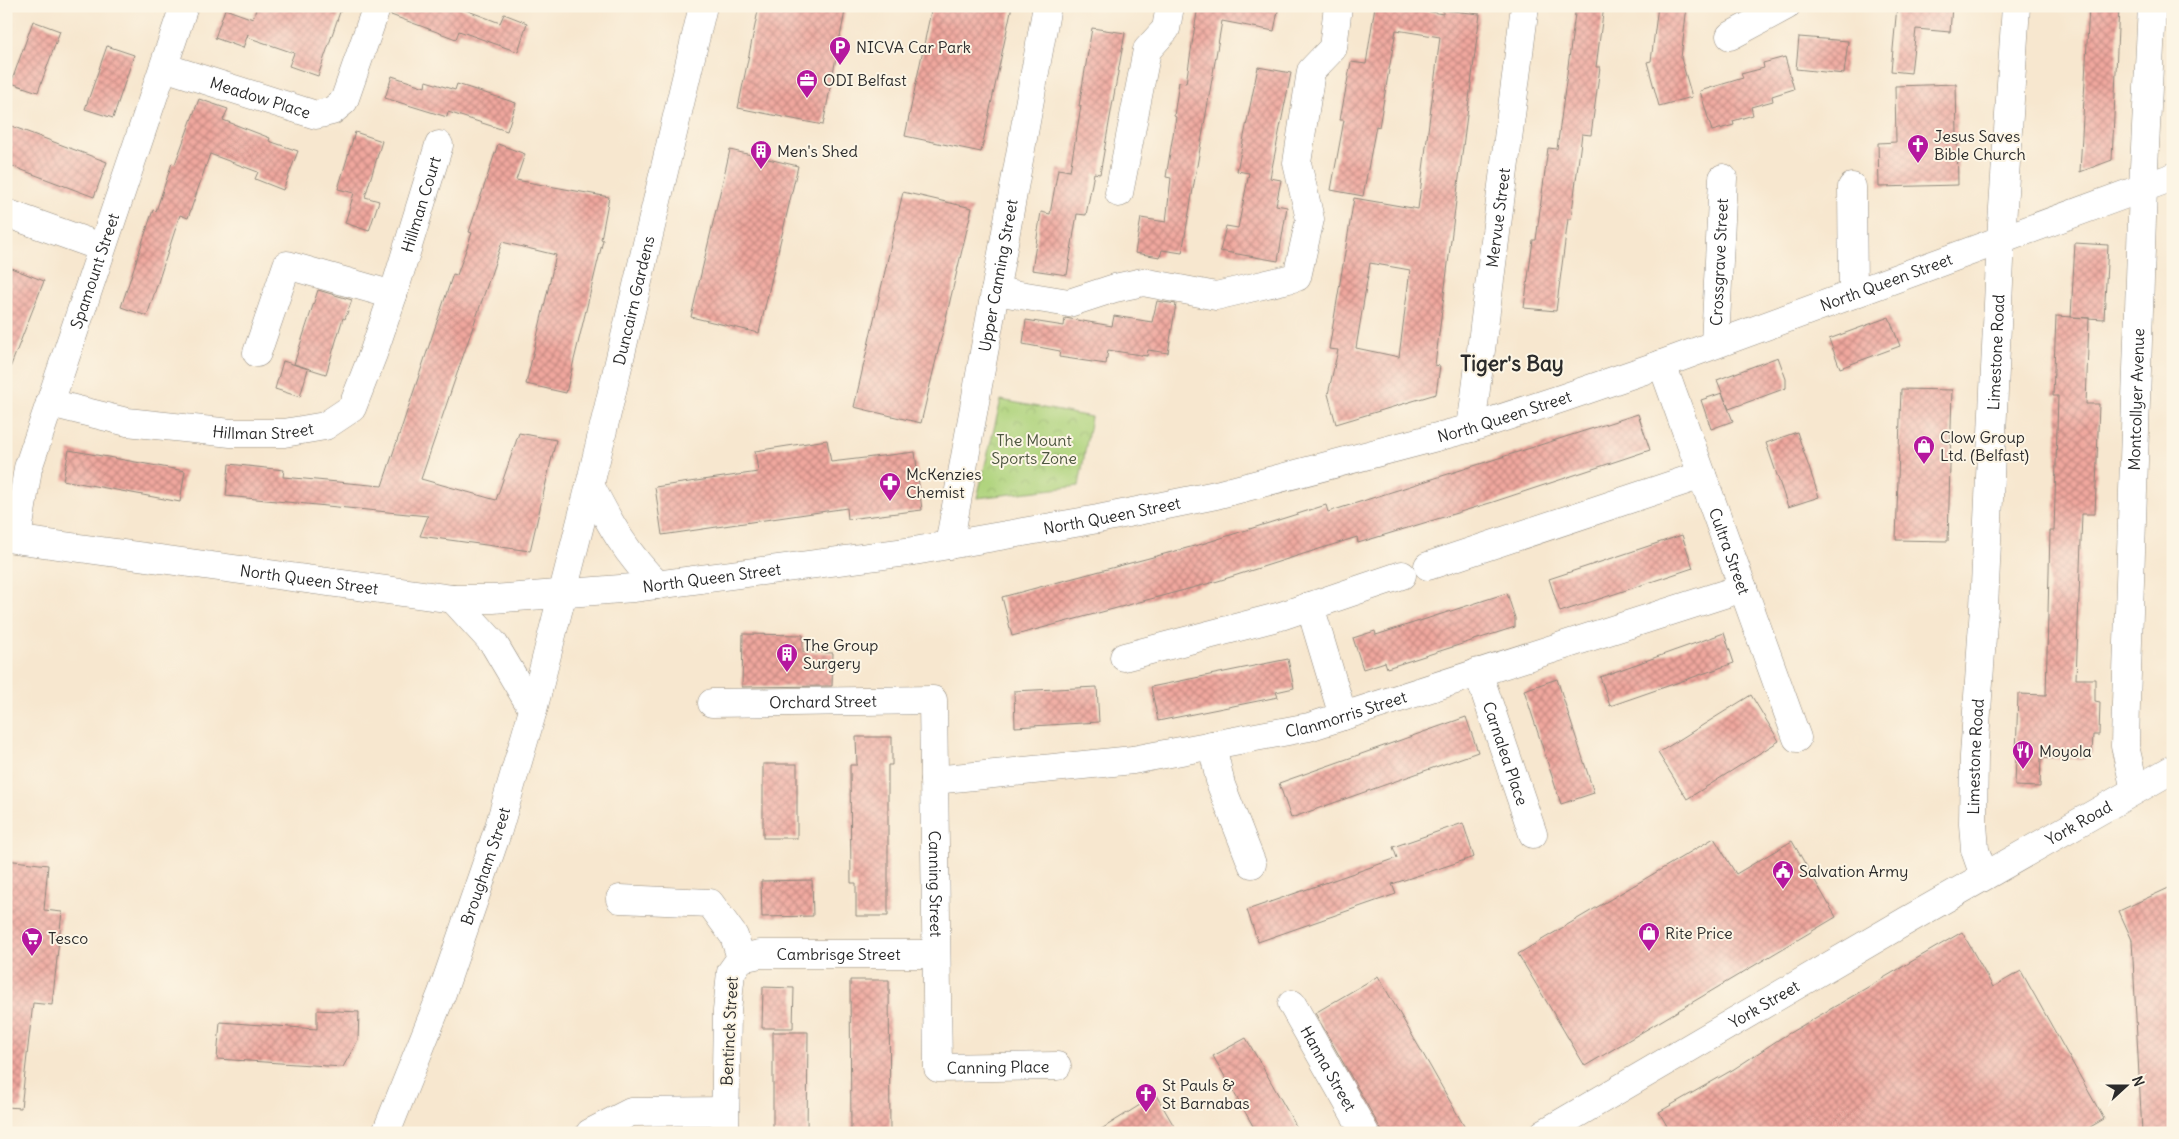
<svg xmlns="http://www.w3.org/2000/svg" width="2179" height="1139" viewBox="0 0 2179 1139" font-family="Delius,sans-serif">
<style>
.park{fill:url(#park-crowns);stroke:#6c7f54}
.building{fill:url(#building-cross-hatch);fill-rule:evenodd}
.lines{fill:none;stroke-linecap:round;stroke-linejoin:round}
.minor-casing{stroke:#91897d;stroke-width:29}
.major-casing{stroke:#91897d;stroke-width:29}
.minor{stroke:#fff;stroke-width:28}
.major{stroke:#fff;stroke-width:28}
.labels{text-anchor:middle;stroke-width:4;stroke-linejoin:round;paint-order:stroke}
.poi-label{font-size:16px;fill:#2b2b2b;stroke:#fcf5e5;text-anchor:start}
.street-label{font-size:16px;fill:#2b2b2b;stroke:#fcf5e5}
.park-label{font-size:16px;fill:#4c553f;stroke:#fcf5e5}
.district-label{font-size:21px;font-weight:bold;fill:#2b2b2b;stroke:#fcf5e5}
</style>
<defs>
<pattern id="park-crowns" width="20" height="18" patternUnits="userSpaceOnUse" patternTransform="scale(1.25)"><rect width="20" height="18" fill="#aed37c"/><path d="M2 6a3 3 0 1 1 6 0M12 15a3 3 0 1 1 6 0" fill="none" stroke="#96b56b"/></pattern>
<pattern id="building-cross-hatch" width="8" height="8" patternUnits="userSpaceOnUse" patternTransform="scale(1.25)"><rect width="8" height="8" fill="#f0a79e"/><path d="M0 0l8 8M0 8l8-8" fill="none" stroke="#c38881"/></pattern>
</defs>
<rect width="100%" height="100%" fill="#fcf5e5"/>
<filter id="ink" filterUnits="userSpaceOnUse"><feTurbulence type="fractalNoise" baseFrequency=".02" numOctaves="2"/><feDisplacementMap in="SourceGraphic" scale="10" xChannelSelector="R" yChannelSelector="G"/><feConvolveMatrix kernelMatrix="1 2 1 2 8 2 1 2 1" color-interpolation-filters="sRGB"/></filter>
<filter id="wash" filterUnits="userSpaceOnUse"><feTurbulence type="fractalNoise" baseFrequency=".0096" numOctaves="4" result="noise"/><feDisplacementMap in="SourceGraphic" scale="20" xChannelSelector="R" yChannelSelector="G"/><feGaussianBlur stdDeviation="1.12" result="paint"/><feColorMatrix in="noise" values="0 0 0 0 0 0 0 0 0 0 0 0 0 0 0 0 0 1.4 0 .05"/><feComposite in="paint" operator="in"/></filter>
<g filter="url(#wash)">
<rect width="100%" height="100%" fill="#f7e7cf"/>
<path class="park" d="M 1001,400 L 1091,417 L 1079,486 L 977,498 Z"/>
<g id="blocks">
<g class="building">
<path d="M 257,6 L 342,6 L 318,76 L 289,66 L 294,53 L 247,37 L 248,34 L 243,48 L 215,38 L 225,9 L 253,19 Z"/>
<path d="M 392,6 L 455,6 L 500,23 L 504,14 L 527,23 L 518,52 L 459,31 L 456,39 L 391,15 Z"/>
<path d="M 759,6 L 846,6 L 823,125 L 738,108 Z"/>
<path d="M 932,6 L 1012,6 L 981,152 L 905,136 Z"/>
<path d="M 1198,6 L 1279,6 L 1274,31 L 1222,21 L 1182,253 L 1162,250 L 1160,257 L 1135,253 L 1141,218 L 1166,222 L 1171,178 L 1166,177 L 1176,117 L 1174,116 L 1179,82 L 1186,83 Z"/>
<path d="M 1375,6 L 1397,6 L 1443,14 L 1443,10 L 1480,14 L 1435,365 L 1440,366 L 1436,394 L 1336,424 L 1328,394 L 1338,350 L 1329,349 L 1354,198 L 1418,209 L 1440,37 L 1396,30 L 1379,127 L 1376,126 L 1363,196 L 1331,190 L 1344,120 L 1340,120 L 1351,62 L 1366,64 ZM 1370,263 L 1410,270 L 1399,357 L 1356,348 Z"/>
<path d="M 1576,6 L 1604,6 L 1596,67 L 1600,67 L 1591,135 L 1582,134 L 1571,219 L 1568,219 L 1556,311 L 1524,308 L 1533,240 L 1536,240 L 1548,148 L 1557,149 Z"/>
<path d="M 1658,6 L 1687,6 L 1681,58 L 1692,97 L 1659,106 L 1647,62 L 1651,61 Z"/>
<path d="M 1897,6 L 1952,6 L 1950,32 L 1916,29 L 1911,73 L 1891,71 Z"/>
<path d="M 2089,6 L 2119,6 L 2112,160 L 2080,172 Z"/>
<path d="M 33,21 L 60,31 L 38,92 L 11,83 Z"/>
<path d="M 1092,28 L 1125,33 L 1100,174 L 1094,173 L 1086,215 L 1077,214 L 1067,275 L 1032,270 L 1041,212 L 1050,214 L 1058,169 L 1070,171 L 1081,106 L 1079,106 Z"/>
<path d="M 1799,37 L 1848,41 L 1844,74 L 1796,69 Z"/>
<path d="M 107,46 L 134,55 L 113,118 L 85,109 Z"/>
<path d="M 1785,57 L 1794,89 L 1772,96 L 1773,101 L 1751,107 L 1753,115 L 1733,121 L 1734,125 L 1712,131 L 1700,91 L 1743,78 L 1741,74 L 1764,68 L 1763,63 Z"/>
<path d="M 1258,67 L 1291,73 L 1270,178 L 1281,180 L 1276,205 L 1287,207 L 1278,261 L 1220,251 L 1226,226 L 1238,228 L 1249,173 L 1237,171 Z"/>
<path d="M 392,76 L 425,87 L 426,81 L 455,90 L 457,84 L 516,103 L 507,131 L 448,112 L 447,117 L 385,98 Z"/>
<path d="M 1956,84 L 1958,185 L 1879,187 L 1878,143 L 1896,142 L 1895,86 Z"/>
<path d="M 199,99 L 228,109 L 223,120 L 270,138 L 269,141 L 298,151 L 283,190 L 255,179 L 258,172 L 210,154 L 188,218 L 180,215 L 147,316 L 121,307 L 153,210 L 156,211 L 172,163 L 175,164 Z"/>
<path d="M 6,124 L 107,162 L 94,197 L 6,164 Z"/>
<path d="M 355,132 L 382,141 L 365,197 L 379,201 L 369,231 L 345,223 L 354,193 L 338,189 Z"/>
<path d="M 498,144 L 525,154 L 516,180 L 609,197 L 601,239 L 603,240 L 566,393 L 526,384 L 556,255 L 502,242 L 421,479 L 496,500 L 519,433 L 556,440 L 530,551 L 420,536 L 428,516 L 226,496 L 229,464 L 284,470 L 283,477 L 382,486 L 453,274 L 457,275 L 472,233 L 469,232 Z"/>
<path d="M 730,150 L 798,166 L 759,333 L 691,317 Z"/>
<path d="M 903,192 L 972,208 L 921,423 L 854,407 Z"/>
<path d="M 2075,243 L 2108,245 L 2104,319 L 2071,317 Z"/>
<path d="M 6,266 L 44,281 L 8,373 L 6,373 Z"/>
<path d="M 318,290 L 352,300 L 345,319 L 343,318 L 326,374 L 294,364 Z"/>
<path d="M 1157,301 L 1176,304 L 1168,353 L 1148,350 L 1147,356 L 1108,350 L 1106,364 L 1059,357 L 1060,351 L 1023,344 L 1026,320 L 1064,326 L 1065,318 L 1112,326 L 1114,316 L 1152,322 Z"/>
<path d="M 2056,316 L 2089,318 L 2086,404 L 2099,404 L 2095,514 L 2082,514 L 2076,679 L 2095,679 L 2095,701 L 2100,702 L 2099,735 L 2093,735 L 2092,753 L 2085,759 L 2041,758 L 2040,787 L 2015,786 L 2018,694 L 2046,695 L 2050,531 L 2054,531 L 2058,396 L 2053,396 Z"/>
<path d="M 1889,317 L 1900,346 L 1840,368 L 1829,339 Z"/>
<path d="M 1778,357 L 1786,379 L 1786,388 L 1729,409 L 1717,380 Z"/>
<path d="M 283,361 L 308,369 L 300,397 L 275,389 Z"/>
<path d="M 1901,389 L 1952,390 L 1948,541 L 1896,540 Z"/>
<path d="M 1722,393 L 1733,421 L 1711,429 L 1701,400 Z"/>
<path d="M 1638,414 L 1650,450 L 1493,502 L 1358,543 L 1357,537 L 1218,581 L 1012,636 L 1002,597 L 1202,544 L 1326,505 L 1328,512 Z"/>
<path d="M 1797,432 L 1819,497 L 1788,507 L 1766,443 Z"/>
<path d="M 827,440 L 831,462 L 915,452 L 922,510 L 848,519 L 847,508 L 662,535 L 655,487 L 758,472 L 755,451 Z"/>
<path d="M 69,450 L 185,471 L 180,502 L 63,480 Z"/>
<path d="M 1682,535 L 1693,568 L 1560,612 L 1549,579 Z"/>
<path d="M 1507,593 L 1515,618 L 1515,627 L 1387,668 L 1385,662 L 1363,669 L 1353,638 L 1375,631 L 1376,635 Z"/>
<path d="M 1724,633 L 1734,663 L 1610,706 L 1600,677 Z"/>
<path d="M 743,634 L 803,635 L 803,652 L 833,653 L 832,686 L 742,687 Z"/>
<path d="M 1288,659 L 1294,688 L 1276,692 L 1278,697 L 1158,721 L 1151,687 Z"/>
<path d="M 1557,679 L 1594,793 L 1561,804 L 1524,690 Z"/>
<path d="M 1097,687 L 1099,722 L 1015,727 L 1014,691 Z"/>
<path d="M 1751,695 L 1779,741 L 1687,799 L 1658,753 Z"/>
<path d="M 1466,717 L 1478,752 L 1291,818 L 1279,783 Z"/>
<path d="M 856,737 L 892,737 L 892,765 L 888,765 L 888,916 L 856,916 L 856,883 L 851,883 L 850,765 L 857,765 Z"/>
<rect x="763" y="764" width="34" height="74"/>
<path d="M 1463,823 L 1474,857 L 1392,884 L 1396,894 L 1258,942 L 1247,910 L 1397,858 L 1393,847 Z"/>
<path d="M 1714,838 L 1736,874 L 1792,841 L 1836,917 L 1585,1066 L 1518,954 Z"/>
<path d="M 6,860 L 48,865 L 44,910 L 62,912 L 52,1005 L 33,1003 L 21,1108 L 6,1107 Z"/>
<path d="M 812,880 L 813,916 L 762,917 L 761,881 Z"/>
<path d="M 2173,886 L 2173,1133 L 2142,1133 L 2132,940 L 2119,911 Z"/>
<path d="M 1962,932 L 1993,987 L 2021,971 L 2104,1119 L 2080,1133 L 1671,1133 L 1659,1112 L 1734,1069 L 1781,1038 Z"/>
<path d="M 1378,976 L 1430,1066 L 1468,1133 L 1383,1133 L 1379,1126 L 1315,1013 Z"/>
<path d="M 850,980 L 889,980 L 890,1133 L 851,1133 Z"/>
<path d="M 763,987 L 794,988 L 793,1028 L 762,1028 Z"/>
<path d="M 317,1010 L 359,1012 L 358,1040 L 343,1067 L 217,1059 L 220,1022 L 317,1029 Z"/>
<path d="M 773,1032 L 808,1032 L 807,1133 L 773,1133 Z"/>
<path d="M 1246,1038 L 1300,1133 L 1257,1133 L 1213,1056 Z"/>
<path d="M 1156,1095 L 1178,1133 L 1095,1133 Z"/>
</g>
</g>
</g>
<g filter="url(#ink)">
<use href="#blocks" fill-opacity="0" stroke="#91897d" stroke-width="1"/>
<g class="lines">
<g class="minor-casing">
<g id="minor">
<path d="M 1730,36 L 1786,6"/>
<path id="s1" d="M 164,67 L 316,115 L 332,111 L 344,101 L 377,6"/>
<path d="M 1852,187 L 1853,294"/>
<path d="M 1119,193 L 1147,50 L 1166,29 L 1170,6"/>
<path d="M 6,213 L 101,247"/>
<path d="M 995,291 L 1069,303 L 1115,288 L 1143,282 L 1216,296 L 1297,277 L 1310,219 L 1297,163 L 1311,71 L 1333,48 L 1338,6"/>
<path id="s2" d="M 1715,344 L 1723,178"/>
<path d="M 257,353 L 287,265 L 393,295"/>
<path id="s3" d="M 1662,364 L 1797,738"/>
<path id="s4" d="M 50,403 L 127,422 L 231,433 L 284,433 L 325,426 L 352,408 L 373,354 L 393,295 L 439,145"/>
<path id="s5" d="M 1471,428 L 1525,6"/>
<path d="M 590,485 C 610,524 626,554 658,585"/>
<path id="s6" d="M 17,539 L 28,468 L 184,6"/>
<path id="s7" d="M 949,545 L 1047,6"/>
<path d="M 1428,566 L 1702,475"/>
<path d="M 453,599 L 494,644 L 533,710"/>
<path d="M 1310,606 L 1343,716"/>
<path d="M 1124,657 L 1281,616 L 1402,575"/>
<path id="s8" d="M 1478,672 L 1533,834"/>
<path id="s9" d="M 712,703 L 933,700 L 938,1068 L 1057,1066"/>
<path d="M 1212,745 L 1221,785 L 1252,864"/>
<path id="s10" d="M 934,780 L 1133,760 L 1309,727 L 1743,588"/>
<path id="s11" d="M 2135,790 L 2125,746 L 2126,703 L 2143,188 L 2152,6"/>
<path d="M 620,899 L 710,903 L 734,936 L 741,958 L 731,972 L 727,1011 L 725,1133"/>
<path id="s12" d="M 741,958 L 760,954 L 936,954"/>
<path id="s13" d="M 1292,1004 L 1365,1133"/>
<path id="s14" d="M 386,1133 L 442,993 L 498,830 L 533,710 L 590,485 L 703,6"/>
<path d="M 590,1133 L 631,1112 L 725,1111"/>
</g>
</g>
<g class="major-casing">
<g id="major">
<path id="s15" d="M 6,538 L 453,599 L 493,599 L 633,588 L 914,551 L 1098,519 L 1216,495 L 1471,428 L 1563,398 L 1662,364 L 2173,177"/>
<path id="s16" d="M 1984,876 L 1975,850 L 1973,824 L 1974,756 L 1984,607 L 2001,239 L 2016,6"/>
<path id="s17" d="M 1544,1133 L 1906,921 L 2173,769"/>
</g>
</g>
<use href="#minor" class="minor"/>
<use href="#major" class="major"/>
</g>
</g>
<defs>
<g id="parking-pin" transform="scale(1.125)"><path d="M0 17L-7.5 6A9.5 9.5 0 1 1 7.5 6Z" fill="#b5179e" stroke="#fcf5e5"/><path d="M-3.5-5.5H1a3.5 3.5 0 0 1 0 7H-1V5.5H-3.5ZM-1-3.4V-.6H.8a1.4 1.4 0 0 0 0-2.8Z" fill="#fff"/></g>
<g id="office-pin" transform="scale(1.125)"><path d="M0 17L-7.5 6A9.5 9.5 0 1 1 7.5 6Z" fill="#b5179e" stroke="#fcf5e5"/><path d="M-6-3h4V-5.5h4V-3h4V5H-6ZM-1-4.5V-3h2v-1.5ZM-6 0V1H6V0Z" fill="#fff"/></g>
<g id="church-pin" transform="scale(1.125)"><path d="M0 17L-7.5 6A9.5 9.5 0 1 1 7.5 6Z" fill="#b5179e" stroke="#fcf5e5"/><path d="M-1.2-6h2.4v3.5h3.3v2.4h-3.3V6h-2.4V-.1h-3.3v-2.4h3.3Z" fill="#fff"/></g>
<g id="building-pin" transform="scale(1.125)"><path d="M0 17L-7.5 6A9.5 9.5 0 1 1 7.5 6Z" fill="#b5179e" stroke="#fcf5e5"/><path d="M-4-6H4V6H1V3H-1V6H-4ZM-2.5-4.3h1.7v1.8h-1.7ZM.8-4.3h1.7v1.8H.8ZM-2.5-1h1.7V.8h-1.7ZM.8-1h1.7V.8H.8Z" fill="#fff"/></g>
<g id="shop-pin" transform="scale(1.125)"><path d="M0 17L-7.5 6A9.5 9.5 0 1 1 7.5 6Z" fill="#b5179e" stroke="#fcf5e5"/><path d="M-5-2.5h2.3a2.7 3.5 0 0 1 5.4 0H5L5.5 6h-11ZM-1.5-2.5h3a1.5 2.3 0 0 0-3 0Z" fill="#fff"/></g>
<g id="pharmacy-pin" transform="scale(1.125)"><path d="M0 17L-7.5 6A9.5 9.5 0 1 1 7.5 6Z" fill="#b5179e" stroke="#fcf5e5"/><path d="M-2-6h4v4h4v4h-4v4h-4v-4h-4v-4h4Z" fill="#fff"/></g>
<g id="restaurant-pin" transform="scale(1.125)"><path d="M0 17L-7.5 6A9.5 9.5 0 1 1 7.5 6Z" fill="#b5179e" stroke="#fcf5e5"/><path d="M-5-6h1v4h1v-4h1v4h1v-4h1v5L-1.5 .5V6h-2V.5L-5-1ZM5-6V6H3V1.5H1.5Q1.5-4 5-6Z" fill="#fff"/></g>
<g id="civic-pin" transform="scale(1.125)"><path d="M0 17L-7.5 6A9.5 9.5 0 1 1 7.5 6Z" fill="#b5179e" stroke="#fcf5e5"/><path d="M-.6-6.5H3V-4.5H.6V-3L4-1V1h2V6H-6V1h2V-1L-.6-3ZM-1.2 2.5V6h2.4V2.5Z" fill="#fff"/></g>
<g id="supermarket-pin" transform="scale(1.125)"><path d="M0 17L-7.5 6A9.5 9.5 0 1 1 7.5 6Z" fill="#b5179e" stroke="#fcf5e5"/><path d="M-6-5.5h2.5l.6 2H6L4.5 2H-2.5L-4.4-4H-6ZM-1.5 3.2a1.3 1.3 0 1 0 .1 0ZM3 3.2a1.3 1.3 0 1 0 .1 0Z" fill="#fff"/></g>
</defs>
<g fill-rule="evenodd">
<use href="#parking-pin" x="840" y="47"/>
<use href="#office-pin" x="807" y="80"/>
<use href="#church-pin" x="1918" y="145"/>
<use href="#building-pin" x="761" y="151"/>
<use href="#shop-pin" x="1924" y="446"/>
<use href="#pharmacy-pin" x="890" y="483"/>
<use href="#building-pin" x="787" y="654"/>
<use href="#restaurant-pin" x="2023" y="751"/>
<use href="#civic-pin" x="1783" y="871"/>
<use href="#shop-pin" x="1649" y="933"/>
<use href="#supermarket-pin" x="32" y="938"/>
<use href="#church-pin" x="1146" y="1094"/>
</g>
<g class="labels">
<g class="poi-label">
<text x="856" y="53">NICVA Car Park</text>
<text x="823" y="86">ODI Belfast</text>
<text x="1934" y="142">Jesus Saves<tspan x="1934" dy="18">Bible Church</tspan></text>
<text x="777" y="157">Men's Shed</text>
<text x="1940" y="443">Clow Group<tspan x="1940" dy="18">Ltd. (Belfast)</tspan></text>
<text x="906" y="480">McKenzies<tspan x="906" dy="18">Chemist</tspan></text>
<text x="803" y="651">The Group<tspan x="803" dy="18">Surgery</tspan></text>
<text x="2039" y="757">Moyola</text>
<text x="1799" y="877">Salvation Army</text>
<text x="1665" y="939">Rite Price</text>
<text x="48" y="944">Tesco</text>
<text x="1162" y="1091">St Pauls &amp;<tspan x="1162" dy="18">St Barnabas</tspan></text>
</g>
<g class="street-label">
<text dy="6" stroke="none"><textPath href="#s1" startOffset="101">Meadow Place</textPath></text>
<text dy="6" stroke="none"><textPath href="#s4" startOffset="526">Hillman Court</textPath></text>
<text dy="6" stroke="none"><textPath href="#s5" startOffset="212">Mervue Street</textPath></text>
<text dy="6" stroke="none"><textPath href="#s2" startOffset="82">Crossgrave Street</textPath></text>
<text dy="6" stroke="none"><textPath href="#s6" startOffset="280">Spamount Street</textPath></text>
<text dy="6" stroke="none"><textPath href="#s7" startOffset="274">Upper Canning Street</textPath></text>
<text dy="6" stroke="none"><textPath href="#s15" startOffset="1926">North Queen Street</textPath></text>
<text dy="6" stroke="none"><textPath href="#s14" startOffset="870">Duncairn Gardens</textPath></text>
<text dy="6" stroke="none"><textPath href="#s16" startOffset="526">Limestone Road</textPath></text>
<text dy="6" stroke="none"><textPath href="#s11" startOffset="392">Montcollyer Avenue</textPath></text>
<text dy="6" stroke="none"><textPath href="#s15" startOffset="1521">North Queen Street</textPath></text>
<text dy="6" stroke="none"><textPath href="#s4" startOffset="216">Hillman Street</textPath></text>
<text dy="6" stroke="none"><textPath href="#s15" startOffset="1116">North Queen Street</textPath></text>
<text dy="6" stroke="none"><textPath href="#s3" startOffset="199">Cultra Street</textPath></text>
<text dy="6" stroke="none"><textPath href="#s15" startOffset="711">North Queen Street</textPath></text>
<text dy="6" stroke="none"><textPath href="#s15" startOffset="306">North Queen Street</textPath></text>
<text dy="6" stroke="none"><textPath href="#s9" startOffset="111">Orchard Street</textPath></text>
<text dy="6" stroke="none"><textPath href="#s10" startOffset="418">Clanmorris Street</textPath></text>
<text dy="6" stroke="none"><textPath href="#s8" startOffset="86">Carnalea Place</textPath></text>
<text dy="6" stroke="none"><textPath href="#s16" startOffset="121">Limestone Road</textPath></text>
<text dy="6" stroke="none"><textPath href="#s17" startOffset="618">York Road</textPath></text>
<text dy="6" stroke="none"><textPath href="#s14" startOffset="285">Brougham Street</textPath></text>
<text dy="6" stroke="none"><textPath href="#s9" startOffset="405">Canning Street</textPath></text>
<text dy="6" stroke="none"><textPath href="#s12" startOffset="98">Cambrisge Street</textPath></text>
<text dy="6" stroke="none"><textPath href="#s17" startOffset="255">York Street</textPath></text>
<text transform="translate(729 1031) rotate(-87)" y="6">Bentinck Street</text>
<text dy="6" stroke="none"><textPath href="#s9" startOffset="649">Canning Place</textPath></text>
<text dy="6" stroke="none"><textPath href="#s13" startOffset="74">Hanna Street</textPath></text>
</g>
<g class="park-label">
<text x="1034" y="446">The Mount<tspan x="1034" dy="18">Sports Zone</tspan></text>
</g>
<g class="district-label">
<text x="1512" y="371">Tiger's Bay</text>
</g>
</g>
<rect width="2179" height="1139" fill="none" stroke="#fcf5e5" stroke-width="25"/>
<g transform="translate(2126 1086) rotate(69)" stroke="#fcf5e5" stroke-width="4" paint-order="stroke">
<path d="M0-4L9 19L0 12L-9 19Z" fill="#2b2b2b"/>
<text y="-8" font-size="14" font-weight="bold" text-anchor="middle" fill="#2b2b2b">N</text>
</g>
</svg>
